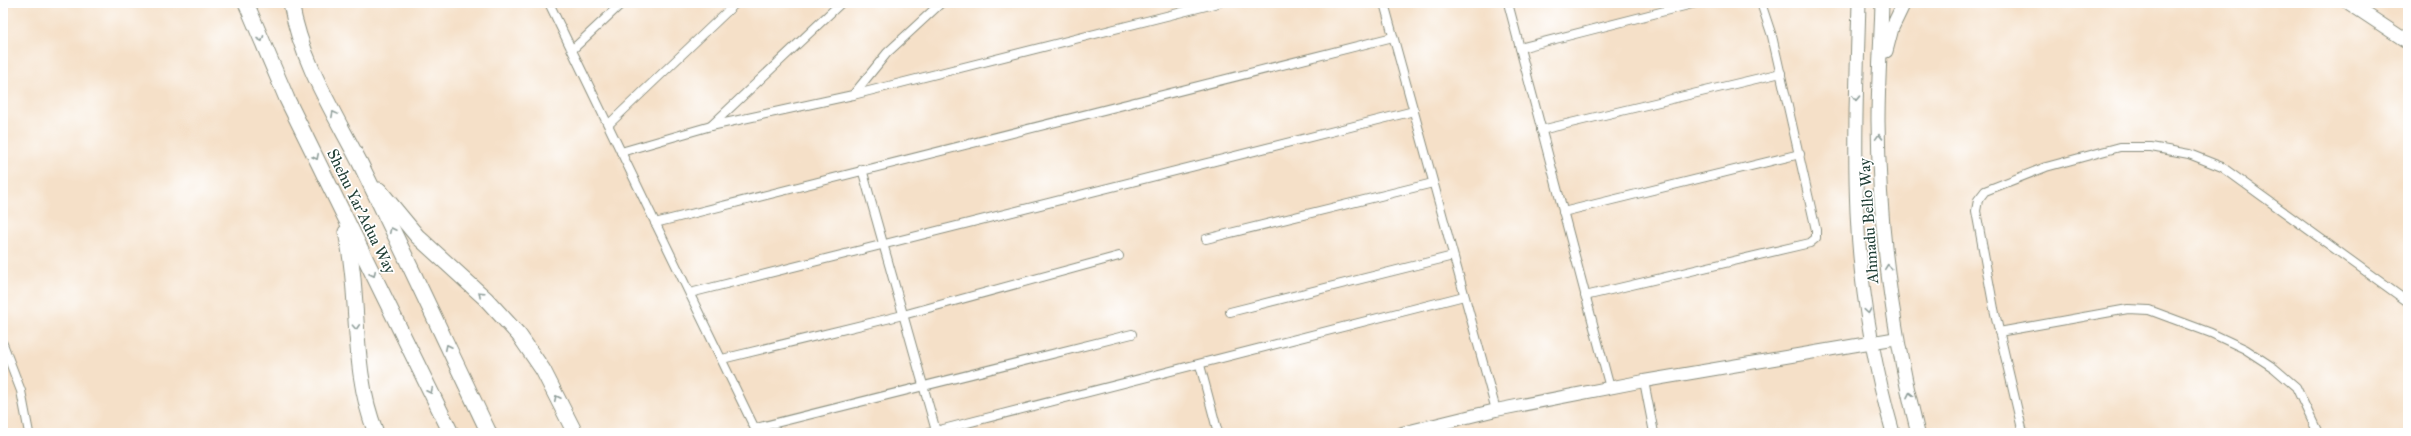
<svg xmlns="http://www.w3.org/2000/svg" width="2411" height="436" viewBox="0 0 2411 436" font-family="'IM FELL Great Primer',serif">
<style>
.lines{fill:none;stroke-linecap:round;stroke-linejoin:round}
.street-casing{stroke:#8a8e7e;stroke-width:10}
.secondary-casing{stroke:#8a8e7e;stroke-width:14}
.primary-casing{stroke:#8a8e7e;stroke-width:15}
.highway-casing{stroke:#8a8e7e;stroke-width:17}
.street{stroke:#fff;stroke-width:8}
.secondary{stroke:#fff;stroke-width:12}
.primary{stroke:#fff;stroke-width:13}
.highway{stroke:#fff;stroke-width:15}
.oneway{stroke:#8f9e9a}
.labels{text-anchor:middle;stroke-width:3.5;stroke-linejoin:round;paint-order:stroke}
.street-label{font-size:16px;fill:#1f3d34;stroke:#fff}
</style>
<rect width="100%" height="100%" fill="#fff"/>
<filter id="ink" filterUnits="userSpaceOnUse"><feTurbulence type="fractalNoise" baseFrequency=".025" numOctaves="2"/><feDisplacementMap in="SourceGraphic" scale="8" xChannelSelector="R" yChannelSelector="G"/><feConvolveMatrix kernelMatrix="1 2 1 2 8 2 1 2 1" color-interpolation-filters="sRGB"/></filter>
<filter id="wash" filterUnits="userSpaceOnUse"><feTurbulence type="fractalNoise" baseFrequency=".012" numOctaves="4" result="noise"/><feDisplacementMap in="SourceGraphic" scale="16" xChannelSelector="R" yChannelSelector="G"/><feGaussianBlur stdDeviation="0.9" result="paint"/><feColorMatrix in="noise" values="0 0 0 0 0 0 0 0 0 0 0 0 0 0 0 0 0 1.4 0 .05"/><feComposite in="paint" operator="in"/></filter>
<g filter="url(#wash)">
<rect width="100%" height="100%" fill="#f5e0c8"/>
</g>
<g filter="url(#ink)">
<g class="lines">
<g class="street-casing">
<g id="street">
<path d="M 549,3 L 757,433"/>
<path d="M 1384,3 L 1496,410"/>
<path d="M 1508,3 L 1610,388"/>
<path d="M 1520,48 L 1696,3"/>
<path d="M 573,49 L 622,3"/>
<path d="M 853,95 L 887,53 L 941,3"/>
<path d="M 609,124 L 736,3"/>
<path d="M 711,126 L 841,3"/>
<path d="M 1541,130 L 1781,73"/>
<path d="M 621,152 L 711,126 L 853,95 L 1218,3"/>
<path d="M 862,169 L 936,431"/>
<path d="M 1563,212 L 1800,154"/>
<path d="M 655,223 L 1393,37"/>
<path d="M 1206,239 L 1433,183"/>
<path d="M 690,293 L 1414,111"/>
<path d="M 1585,296 L 1810,243 L 1816,238 L 1816,230 L 1772,36 L 1761,3"/>
<path d="M 1230,312 L 1453,256"/>
<path d="M 1999,332 L 2128,309 L 2149,310 L 2211,333 L 2245,349 L 2274,368 L 2296,387 L 2318,433"/>
<path d="M 3,344 L 21,391 L 29,433"/>
<path d="M 722,359 L 903,315 L 1119,256"/>
<path d="M 1200,365 L 1218,433"/>
<path d="M 1644,381 L 1654,433"/>
<path d="M 756,428 L 1132,334"/>
<path d="M 928,433 L 1464,296"/>
<path d="M 2023,433 L 1994,309 L 1976,211 L 1978,200 L 1985,191 L 2046,167 L 2120,147 L 2151,147 L 2189,154 L 2222,167 L 2408,302"/>
</g>
</g>
<g class="secondary-casing">
<path id="secondary" d="M 1402,433 L 1496,410 L 1644,381 L 1898,338"/>
</g>
<g class="primary-casing">
<g id="primary">
<path d="M 1859,3 C 1857,73 1854,142 1857,212 C 1860,285 1873,362 1893,433"/>
<path d="M 1882,3 C 1881,42 1878,82 1878,121 C 1879,226 1892,332 1918,433"/>
<path d="M 2349,3 L 2408,42"/>
<path d="M 1886,51 L 1892,28 L 1904,3"/>
</g>
</g>
<g class="highway-casing">
<g id="highway">
<path d="M 246,3 L 287,99 L 451,433"/>
<path d="M 291,3 C 301,61 333,111 360,163 C 404,252 446,343 489,433"/>
<path d="M 379,190 L 417,236 L 486,299 L 519,335 L 543,370 L 575,433"/>
<path d="M 346,232 C 361,299 350,368 376,433"/>
</g>
</g>
<use href="#street" class="street"/>
<use href="#secondary" class="secondary"/>
<use href="#primary" class="primary"/>
<use href="#highway" class="highway"/>
</g>
<defs><path id="oneway-chevron" d="M-2-3.5L2.5 0L-2 3.5" fill="none" stroke-width="1.6" stroke-linecap="round" stroke-linejoin="round"/></defs>
<g class="oneway">
<use href="#oneway-chevron" transform="translate(261 39) rotate(68)"/>
<use href="#oneway-chevron" transform="translate(1856 98) rotate(92)"/>
<use href="#oneway-chevron" transform="translate(334 114) rotate(-118)"/>
<use href="#oneway-chevron" transform="translate(1879 137) rotate(-92)"/>
<use href="#oneway-chevron" transform="translate(316 157) rotate(64)"/>
<use href="#oneway-chevron" transform="translate(392 230) rotate(-116)"/>
<use href="#oneway-chevron" transform="translate(1888 267) rotate(-96)"/>
<use href="#oneway-chevron" transform="translate(373 274) rotate(64)"/>
<use href="#oneway-chevron" transform="translate(481 294) rotate(-138)"/>
<use href="#oneway-chevron" transform="translate(1868 311) rotate(81)"/>
<use href="#oneway-chevron" transform="translate(356 327) rotate(87)"/>
<use href="#oneway-chevron" transform="translate(448 347) rotate(-116)"/>
<use href="#oneway-chevron" transform="translate(430 391) rotate(64)"/>
<use href="#oneway-chevron" transform="translate(1910 395) rotate(-102)"/>
<use href="#oneway-chevron" transform="translate(557 398) rotate(-116)"/>
</g>
</g>
<g class="labels">
<g class="street-label">
<text transform="translate(362 211) rotate(64)" y="6">Shehu Yar'Adua Way</text>
<text transform="translate(1868 221) rotate(-94)" y="6">Ahmadu Bello Way</text>
</g>
</g>
<rect width="2411" height="436" fill="none" stroke="#fff" stroke-width="16"/>
</svg>
